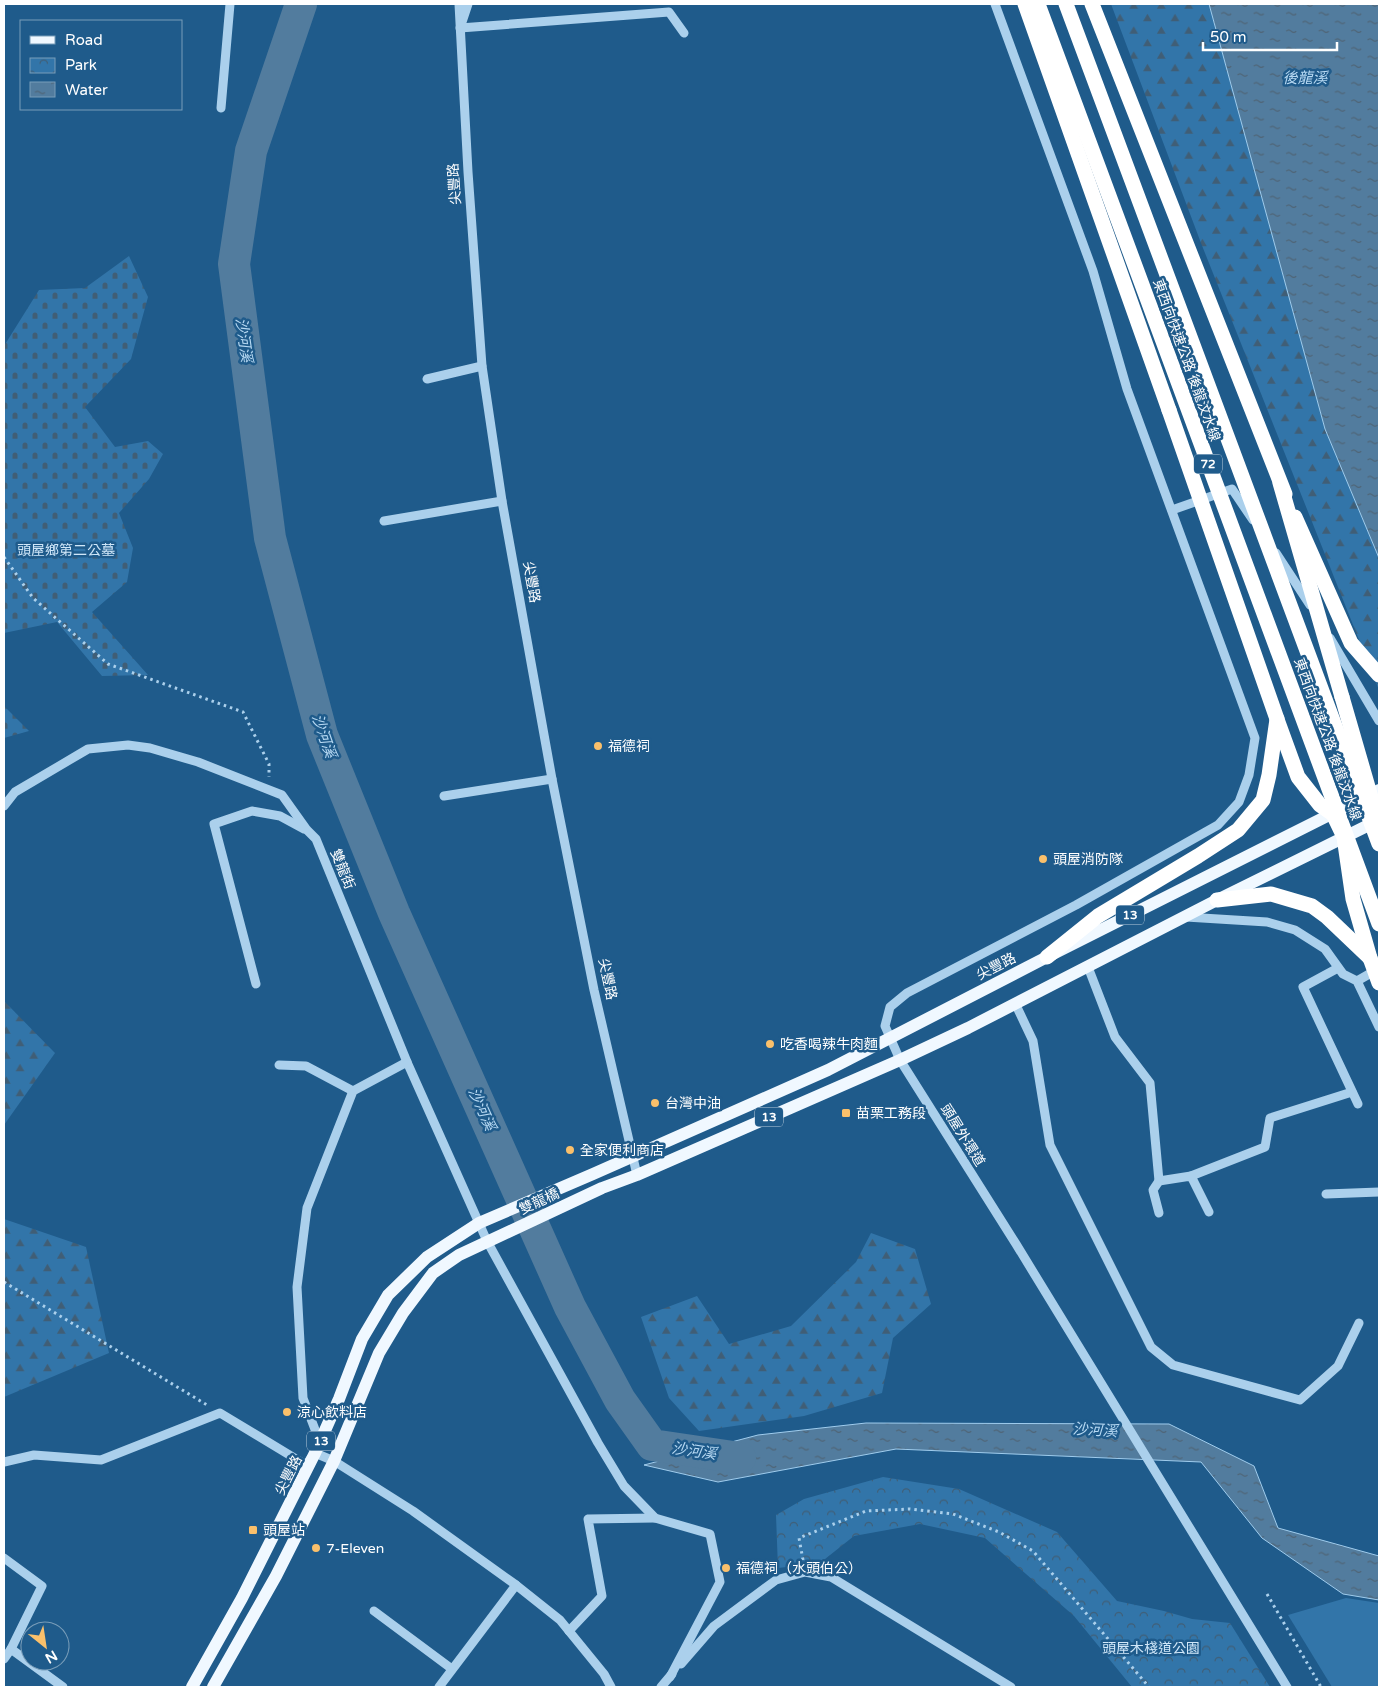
<svg xmlns="http://www.w3.org/2000/svg" width="1383" height="1691" viewBox="0 0 1383 1691" font-family="'Varela Round','Noto Sans TC',sans-serif">
<style>
.grass{fill:#3275a9}
.forest{fill:url(#forest-firs)}
.cemetery{fill:url(#cemetery-stones)}
.park{fill:url(#park-crowns)}
.water{fill:url(#water-ripples);stroke:#9fcced}
.lines{fill:none;stroke-linecap:round;stroke-linejoin:round}
.river{stroke:#527c9e;stroke-width:32}
.path{stroke:#abd0ec;stroke-width:3;stroke-dasharray:2.5 4;stroke-linecap:butt}
.minor{stroke:#abd0ec;stroke-width:9}
.major{stroke:#f0f8ff;stroke-width:12}
.highway{stroke:#fff;stroke-width:15}
.highway-bridge{stroke:#fff;stroke-width:15}
.poi-dot{fill:#fac06b;stroke:#1f5b8b;stroke-width:2}
.labels{text-anchor:middle;stroke-width:5;stroke-linejoin:round;paint-order:stroke}
.shield{fill:#1f5b8b;stroke:#bccedc;stroke-width:1}
.shield-label{font-size:12px;font-weight:bold;fill:#fff}
.street-label{font-size:14px;fill:#fff;stroke:#1f5b8b}
.park-label{font-size:14px;fill:#d0e7f9;stroke:#1f5b8b}
.poi-label{font-size:14px;fill:#fff;stroke:#1f5b8b;text-anchor:start}
.water-label{font-size:15px;font-style:italic;fill:#b7d9f3;stroke:#1f5b8b}
</style>
<defs>
<pattern id="forest-firs" width="22" height="20" patternUnits="userSpaceOnUse" patternTransform="scale(1.25)"><rect width="22" height="20" fill="#3275a9"/><path d="M5 1l3.5 6h-7zM16 11l3.5 6h-7z" fill="#405e76"/></pattern>
<pattern id="cemetery-stones" width="16" height="16" patternUnits="userSpaceOnUse" patternTransform="scale(1.25)"><rect width="16" height="16" fill="#3275a9"/><path d="M2 7V4a2 2 0 0 1 4 0v3zM10 15v-3a2 2 0 0 1 4 0v3z" fill="#405e76"/></pattern>
<pattern id="park-crowns" width="20" height="18" patternUnits="userSpaceOnUse" patternTransform="scale(1.25)"><rect width="20" height="18" fill="#3275a9"/><path d="M2 6a3 3 0 1 1 6 0M12 15a3 3 0 1 1 6 0" fill="none" stroke="#405e76"/></pattern>
<pattern id="water-ripples" width="26" height="14" patternUnits="userSpaceOnUse" patternTransform="scale(1.25)"><rect width="26" height="14" fill="#527c9e"/><path d="M2 4q2-2 4 0t4 0M15 11q2-2 4 0t4 0" fill="none" stroke="#4f6475"/></pattern>
</defs>
<rect width="100%" height="100%" fill="#1f5b8b"/>
<path class="grass" d="M 1346,1598 L 1379,1603 L 1379,1687 L 1332,1687 L 1288,1615 Z"/>
<g class="forest">
<path d="M 1111,4 L 1209,4 L 1325,429 L 1379,558 L 1379,690 L 1201,243 Z"/>
<path d="M 4,1001 L 55,1053 L 4,1125 Z"/>
<path d="M 4,1219 L 86,1247 L 109,1353 L 4,1397 Z"/>
<path d="M 871,1233 L 915,1249 L 931,1304 L 893,1338 L 882,1393 L 804,1416 L 699,1431 L 669,1398 L 641,1317 L 697,1296 L 729,1344 L 791,1326 L 856,1262 Z"/>
</g>
<g class="cemetery">
<path d="M 129,256 L 148,297 L 131,359 L 85,407 L 115,447 L 148,441 L 163,454 L 149,479 L 119,513 L 133,548 L 127,582 L 92,612 L 148,675 L 102,676 L 57,622 L 4,633 L 4,346 L 39,290 L 85,288 Z"/>
<path d="M 4,706 L 29,731 L 4,738 Z"/>
</g>
<path class="park" d="M 883,1477 L 959,1489 L 1057,1532 L 1117,1601 L 1164,1611 L 1192,1619 L 1230,1623 L 1270,1687 L 1132,1687 L 1074,1616 L 985,1538 L 920,1524 L 854,1536 L 820,1563 L 778,1568 L 776,1515 L 804,1499 Z"/>
<g class="water">
<path d="M 1209,4 L 1379,4 L 1379,558 L 1325,429 Z"/>
<path d="M 866,1423 L 1169,1424 L 1254,1466 L 1278,1528 L 1379,1556 L 1379,1600 L 1343,1594 L 1262,1538 L 1201,1462 L 896,1449 L 718,1482 L 644,1465 L 758,1435 Z"/>
</g>
<g class="lines">
<path class="river" d="M 301,4 L 251,151 L 234,264 L 270,538 L 322,735 L 394,913 L 570,1307 L 620,1400 L 652,1445 L 740,1458"/>
<g class="path">
<path d="M 4,557 L 33,598 L 108,664 L 243,712 L 269,764 L 269,777"/>
<path d="M 4,1282 L 207,1405"/>
<path d="M 803,1560 L 799,1538 L 866,1511 L 910,1509 L 953,1514 L 999,1532 L 1033,1551 L 1149,1687"/>
<path d="M 1267,1594 L 1321,1687"/>
</g>
<g class="minor">
<path d="M 459,4 L 468,172 L 482,366 L 502,501 L 552,779 L 594,990 L 637,1175"/>
<path d="M 468,4 L 460,28 L 669,12 L 684,33"/>
<path d="M 995,4 L 1093,271 L 1127,389 L 1255,738 L 1249,775 L 1239,802 L 1218,825 L 1076,905 L 907,993 L 890,1007 L 885,1026 L 900,1060 L 1016,1244 L 1287,1687"/>
<path d="M 221,108 L 230,4"/>
<path d="M 427,379 L 482,366"/>
<path d="M 1172,510 L 1232,489 L 1253,520"/>
<path d="M 384,521 L 502,501"/>
<path d="M 1276,553 L 1310,605"/>
<path d="M 1330,638 L 1379,721"/>
<path d="M 444,796 L 552,779"/>
<path d="M 4,806 L 15,792 L 88,749 L 128,745 L 150,748 L 198,762 L 282,795 L 307,830 L 316,839 L 407,1062 L 487,1241 L 598,1443 L 624,1486 L 655,1518 L 710,1534 L 720,1582 L 670,1677"/>
<path d="M 1186,917 L 1267,922 L 1295,930 L 1325,949 L 1343,974 L 1357,981 L 1379,1027"/>
<path d="M 1088,967 L 1115,1037 L 1150,1083 L 1159,1181 L 1191,1176 L 1209,1212"/>
<path d="M 1338,968 L 1303,987 L 1358,1104"/>
<path d="M 1357,981 L 1378,969"/>
<path d="M 256,984 L 214,824 L 252,811 L 280,816 L 304,829"/>
<path d="M 1015,1003 L 1033,1041 L 1050,1145 L 1151,1347 L 1173,1365 L 1300,1400 L 1338,1366 L 1359,1323"/>
<path d="M 279,1065 L 306,1066 L 353,1091"/>
<path d="M 1191,1176 L 1265,1147 L 1270,1118 L 1352,1092"/>
<path d="M 1159,1181 L 1153,1190 L 1159,1213"/>
<path d="M 1326,1194 L 1379,1192"/>
<path d="M 318,1444 L 319,1440 L 303,1398 L 297,1287 L 307,1208 L 353,1091 L 407,1062"/>
<path d="M 315,1453 L 334,1461 L 413,1511 L 516,1585 L 560,1620 L 604,1674 L 611,1687"/>
<path d="M 4,1462 L 34,1455 L 101,1460 L 220,1413 L 306,1465 L 311,1458"/>
<path d="M 4,1558 L 42,1586 L 11,1649 L 4,1659"/>
<path d="M 374,1611 L 452,1669"/>
<path d="M 569,1631 L 602,1596 L 588,1519 L 655,1518"/>
<path d="M 11,1649 L 63,1687"/>
<path d="M 681,1664 L 714,1626 L 776,1580 L 805,1572 L 831,1577 L 1011,1687"/>
<path d="M 439,1687 L 516,1585"/>
<path d="M 661,1687 L 672,1674"/>
</g>
<g class="major">
<path d="M 192,1687 L 242,1598 L 315,1453 L 339,1399 L 362,1339 L 388,1295 L 427,1257 L 479,1223 L 593,1174 L 828,1070 L 1047,957 L 1379,790"/>
<path d="M 213,1687 L 276,1576 L 334,1461 L 379,1353 L 403,1313 L 433,1273 L 459,1255 L 602,1188 L 637,1175 L 900,1060 L 968,1028 L 1217,900 L 1379,820"/>
</g>
<g class="highway">
<path d="M 1025,4 L 1169,410"/>
<path d="M 1092,4 L 1285,494"/>
<path d="M 1295,517 L 1351,643 L 1379,675"/>
<path d="M 1342,697 L 1379,825"/>
<path d="M 1278,722 L 1298,777 L 1320,805 L 1333,814 L 1344,837 L 1353,899 L 1370,958"/>
<path d="M 1217,900 L 1271,894 L 1312,906 L 1327,917 L 1369,957"/>
<path d="M 1047,957 L 1098,916 L 1198,856 L 1238,830 L 1263,800 L 1269,775 L 1277,719"/>
</g>
<g class="highway-bridge">
<path d="M 1038,4 L 1379,924"/>
<path d="M 1066,4 L 1379,844"/>
<path d="M 1169,410 L 1277,719"/>
<path d="M 1280,483 L 1342,697"/>
<path d="M 1370,958 L 1379,983"/>
</g>
</g>
<g class="poi-dot">
<circle cx="598" cy="746" r="5"/>
<circle cx="1043" cy="859" r="5"/>
<circle cx="770" cy="1044" r="5"/>
<circle cx="655" cy="1103" r="5"/>
<rect x="841" y="1108" width="10" height="10" rx="2.5"/>
<circle cx="570" cy="1150" r="5"/>
<circle cx="287" cy="1412" r="5"/>
<rect x="248" y="1525" width="10" height="10" rx="2.5"/>
<circle cx="316" cy="1548" r="5"/>
<circle cx="726" cy="1568" r="5"/>
</g>
<g class="labels">
<g class="shield">
<rect x="1194" y="454.5" width="28" height="19" rx="4"/>
<rect x="1116" y="905.5" width="28" height="19" rx="4"/>
<rect x="755" y="1107.5" width="28" height="19" rx="4"/>
<rect x="307" y="1431.5" width="28" height="19" rx="4"/>
</g>
<g class="shield-label">
<text x="1208" y="468">72</text>
<text x="1130" y="919">13</text>
<text x="769" y="1121">13</text>
<text x="321" y="1445">13</text>
</g>
<g class="street-label">
<text transform="translate(454 184) rotate(-94)" y="5">尖豐路</text>
<text transform="translate(1187 360) rotate(70)" y="5">東西向快速公路 後龍汶水線</text>
<text transform="translate(532 582) rotate(80)" y="5">尖豐路</text>
<text transform="translate(1328 739) rotate(70)" y="5">東西向快速公路 後龍汶水線</text>
<text transform="translate(343 869) rotate(68)" y="5">雙龍街</text>
<text transform="translate(996 966) rotate(-27)" y="5">尖豐路</text>
<text transform="translate(608 979) rotate(78)" y="5">尖豐路</text>
<text transform="translate(963 1135) rotate(58)" y="5">頭屋外環道</text>
<text transform="translate(539 1201) rotate(-25)" y="5">雙龍橋</text>
<text transform="translate(288 1475) rotate(-63)" y="5">尖豐路</text>
</g>
<g class="park-label">
<text x="66" y="555">頭屋鄉第二公墓</text>
<text x="1151" y="1653">頭屋木棧道公園</text>
</g>
<g class="poi-label">
<text x="608" y="751">福德祠</text>
<text x="1053" y="864">頭屋消防隊</text>
<text x="780" y="1049">吃香喝辣牛肉麵</text>
<text x="665" y="1108">台灣中油</text>
<text x="856" y="1118">苗栗工務段</text>
<text x="580" y="1155">全家便利商店</text>
<text x="297" y="1417">涼心飲料店</text>
<text x="263" y="1535">頭屋站</text>
<text x="326" y="1553">7-Eleven</text>
<text x="736" y="1573">福德祠（水頭伯公）</text>
</g>
<g class="water-label">
<text x="1305" y="83">後龍溪</text>
<text transform="translate(244 340) rotate(82)" y="5">沙河溪</text>
<text transform="translate(324 736) rotate(71)" y="5">沙河溪</text>
<text transform="translate(482 1109) rotate(66)" y="5">沙河溪</text>
<text transform="translate(1095 1430) rotate(3)" y="5">沙河溪</text>
<text transform="translate(694 1451) rotate(8)" y="5">沙河溪</text>
</g>
</g>
<rect width="1383" height="1691" fill="none" stroke="#ffffff" stroke-width="10"/>
<rect x="20" y="20" width="162" height="90" fill="#1f5b8b" stroke="#799db9"/>
<rect x="30" y="36" width="25" height="8" fill="#f0f8ff" stroke="#799db9"/>
<text x="65" y="45" font-size="15" fill="#ffffff">Road</text>
<rect x="30" y="58" width="25" height="15" fill="url(#park-crowns)" stroke="#799db9"/>
<text x="65" y="70" font-size="15" fill="#ffffff">Park</text>
<rect x="30" y="82" width="25" height="15" fill="url(#water-ripples)" stroke="#799db9"/>
<text x="65" y="95" font-size="15" fill="#ffffff">Water</text>
<g transform="translate(45 1646) rotate(150)"><circle r="24" fill="#1f5b8b" stroke="#799db9"/>
<path d="M0-4L9 19L0 12L-9 19Z" fill="#fac06b"/>
<text y="-8" font-size="14" font-weight="bold" text-anchor="middle" fill="#ffffff">N</text>
</g>
<path d="M1203 42v8h134v-8" fill="none" stroke="#ffffff" stroke-width="2.5"/>
<text x="1210" y="42" font-size="15" fill="#ffffff" stroke="#1f5b8b" stroke-width="4" paint-order="stroke">50 m</text>
</svg>
